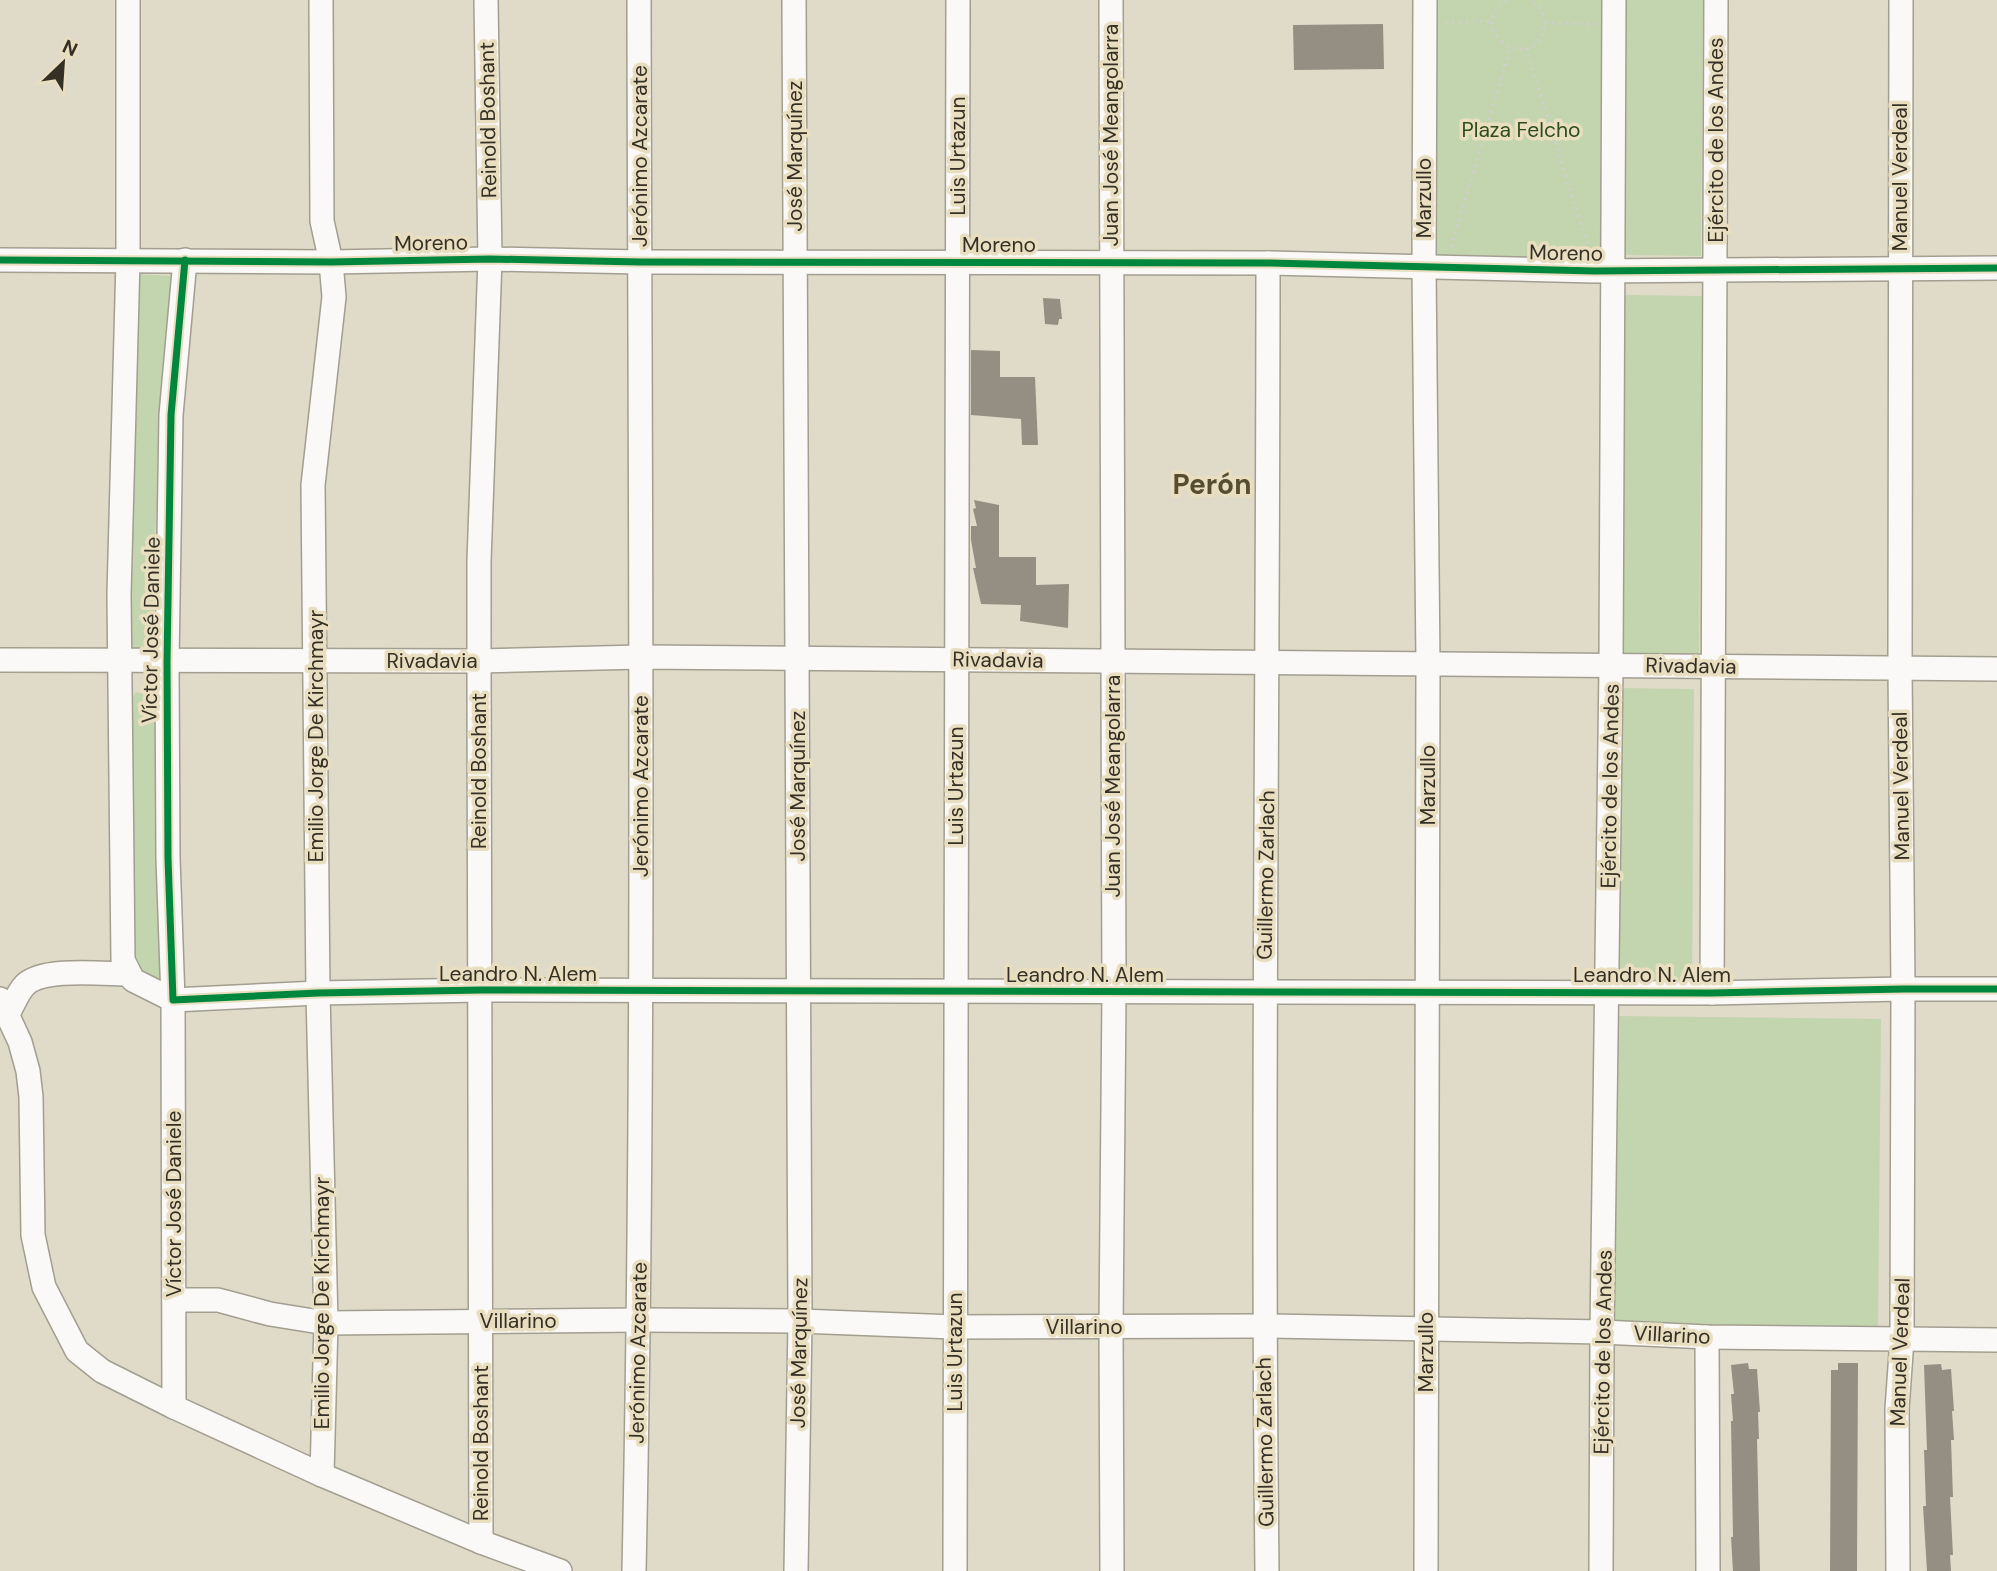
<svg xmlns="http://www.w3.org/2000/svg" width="1997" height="1571" viewBox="0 0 1997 1571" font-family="'DM Sans',sans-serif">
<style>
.green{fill:#c3d5ae}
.building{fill:#958f83}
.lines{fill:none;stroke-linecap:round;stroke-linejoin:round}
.minor-casing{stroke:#a29e90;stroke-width:26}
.path{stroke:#d1cfcb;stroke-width:3.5;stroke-dasharray:2 5;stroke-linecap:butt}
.minor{stroke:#faf9f7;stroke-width:23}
.cycleway-casing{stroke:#e9dec0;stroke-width:11}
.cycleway{stroke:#00873e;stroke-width:7}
.labels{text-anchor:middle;stroke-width:7;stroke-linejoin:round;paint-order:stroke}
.street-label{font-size:21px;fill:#353025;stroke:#e9dec0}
.park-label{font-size:21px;fill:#2c4c19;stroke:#e9dec0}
.district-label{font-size:28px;font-weight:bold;fill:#554c32;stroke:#e9dec0}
</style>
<rect width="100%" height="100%" fill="#e0dac9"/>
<g class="green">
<path d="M 1436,0 L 1607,0 L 1606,260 L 1436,259 Z"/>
<path d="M 1626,0 L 1703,0 L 1701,256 L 1623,255 Z"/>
<path d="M 134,274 L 176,276 L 154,547 L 154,654 L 126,656 Z"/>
<path d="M 1624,295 L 1702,296 L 1699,654 L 1621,654 Z"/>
<path d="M 1616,688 L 1694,689 L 1692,989 L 1614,988 Z"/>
<path d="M 136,692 L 149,695 L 154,714 L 164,961 L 167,982 L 160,985 L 141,970 L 133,951 L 127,704 Z"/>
<path d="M 1615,1016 L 1881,1019 L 1878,1332 L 1612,1329 Z"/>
</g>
<g class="building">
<path d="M 1383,24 L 1384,69 L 1294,70 L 1293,25 Z"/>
<path d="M 1043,298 L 1060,299 L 1062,319 L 1059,319 L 1058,325 L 1045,324 Z"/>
<path d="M 971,350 L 1000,351 L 1000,377 L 1035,377 L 1038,445 L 1022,445 L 1021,419 L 971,415 Z"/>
<path d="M 974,500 L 999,505 L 999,557 L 1036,557 L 1036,585 L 1069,584 L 1068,628 L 1020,621 L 1021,605 L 981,604 L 973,568 L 976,568 L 971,540 L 971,526 L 977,526 L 973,509 L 976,508 Z"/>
<path d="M 1748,1363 L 1749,1369 L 1757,1369 L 1760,1412 L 1758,1412 L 1759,1439 L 1757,1439 L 1760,1571 L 1733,1571 L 1731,1537 L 1733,1537 L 1731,1421 L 1733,1421 L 1731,1394 L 1734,1394 L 1731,1365 Z"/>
<path d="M 1838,1363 L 1858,1363 L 1857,1571 L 1830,1571 L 1831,1370 L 1838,1370 Z"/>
<path d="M 1941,1364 L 1942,1370 L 1951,1369 L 1954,1411 L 1952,1411 L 1954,1440 L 1951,1440 L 1953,1497 L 1950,1497 L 1953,1555 L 1950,1555 L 1951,1571 L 1927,1571 L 1923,1506 L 1926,1506 L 1924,1450 L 1927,1450 L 1924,1365 Z"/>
</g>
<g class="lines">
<g class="minor-casing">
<g id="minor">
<path d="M 128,0 L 128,260 L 119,594 L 123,960 L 133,980 L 173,1000 L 174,1407"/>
<path d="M 321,0 L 322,221 L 331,262 L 334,297 L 313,485 L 318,993 L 326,1323 L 322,1475"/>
<path d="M 794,0 L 800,1321 L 796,1571"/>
<path d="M 1111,0 L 1114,993 L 1111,1327 L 1112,1571"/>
<path d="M 1425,0 L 1424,268 L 1428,664 L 1426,1571"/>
<path d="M 0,260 L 331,262 L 490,259 L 640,262 L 1268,263 L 1595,271 L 1997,268"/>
<path d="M 185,260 L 171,415 L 167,662 L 168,858 L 173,1000 L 318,993 L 481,990 L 1712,993 L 1903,989 L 1997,989"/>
<path d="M 0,660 L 479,661 L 640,657 L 1997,669"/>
<path d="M 1712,993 L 1716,0"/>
<path d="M 0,999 L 20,1042 L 28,1071 L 31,1097 L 33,1235 L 44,1287 L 77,1351 L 102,1371 L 174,1407 L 322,1475 L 481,1542 L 560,1571"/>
<path d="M 8,1014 C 13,1005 18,992 25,985 C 43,967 104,974 129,974"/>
<path d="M 174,1300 L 218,1300 L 270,1314 L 326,1323 L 639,1320 L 800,1321 L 954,1327 L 1264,1326 L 1602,1332 L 1707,1337 L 1997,1340"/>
<path d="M 1707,1337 L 1708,1571"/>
<path d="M 481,1542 L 479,661 L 479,561 L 490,259 L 486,0"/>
<path d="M 634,1571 C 645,1047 640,524 639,0"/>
<path d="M 955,1571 L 958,0"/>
<path d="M 1267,1571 C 1262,1135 1268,699 1268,263"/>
<path d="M 1601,1571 L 1602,1332 L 1611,666 L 1614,0"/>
<path d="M 1898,1571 L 1897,1409 L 1902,1339 L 1903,989 L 1900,668 L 1901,0"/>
</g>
</g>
<g class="path">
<path d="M 1507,0 C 1461,30 1534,77 1544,28 C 1547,16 1540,6 1530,0"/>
<path d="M 1445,22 L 1493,21"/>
<path d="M 1545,23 L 1595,24"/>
<path d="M 1526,48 L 1589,250"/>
<path d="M 1451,247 L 1510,48"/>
</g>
<use href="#minor" class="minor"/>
<g class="cycleway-casing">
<g id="cycleway">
<path d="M 0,260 L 331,262 L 490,259 L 640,262 L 1268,263 L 1595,271 L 1997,268"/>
<path d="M 185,260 L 171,415 L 167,662 L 168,858 L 173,1000 L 318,993 L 481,990 L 1712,993 L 1903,989 L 1997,989"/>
</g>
</g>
<use href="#cycleway" class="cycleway"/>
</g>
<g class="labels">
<g class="street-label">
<text transform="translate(488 120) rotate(-91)" y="7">Reinold Boshant</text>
<text transform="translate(1111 135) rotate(-90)" y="7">Juan José Meangolarra</text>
<text transform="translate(1716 140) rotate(-90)" y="7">Ejército de los Andes</text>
<text transform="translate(640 156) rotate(-90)" y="7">Jerónimo Azcarate</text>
<text transform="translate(795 156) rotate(-90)" y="7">José Marquínez</text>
<text transform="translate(958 156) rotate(-90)" y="7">Luis Urtazun</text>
<text transform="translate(1900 177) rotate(-90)" y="7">Manuel Verdeal</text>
<text transform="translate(1424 198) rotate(-90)" y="7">Marzullo</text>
<text transform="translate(431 243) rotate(-1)" y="7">Moreno</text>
<text x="999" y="252">Moreno</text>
<text transform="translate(1566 253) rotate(1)" y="7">Moreno</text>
<text transform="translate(151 630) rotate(-89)" y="7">Víctor José Daniele</text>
<text transform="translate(998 660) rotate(1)" y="7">Rivadavia</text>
<text x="432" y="668">Rivadavia</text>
<text transform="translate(1691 666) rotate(1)" y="7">Rivadavia</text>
<text transform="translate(316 736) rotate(-90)" y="7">Emilio Jorge De Kirchmayr</text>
<text transform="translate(479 771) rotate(-90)" y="7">Reinold Boshant</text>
<text transform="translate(1428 785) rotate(-90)" y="7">Marzullo</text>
<text transform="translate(641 786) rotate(-90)" y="7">Jerónimo Azcarate</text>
<text transform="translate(798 786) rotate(-90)" y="7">José Marquínez</text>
<text transform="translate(956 786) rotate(-90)" y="7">Luis Urtazun</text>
<text transform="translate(1113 786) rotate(-90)" y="7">Juan José Meangolarra</text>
<text transform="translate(1610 786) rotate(-89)" y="7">Ejército de los Andes</text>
<text transform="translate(1901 786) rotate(-91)" y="7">Manuel Verdeal</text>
<text transform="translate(1266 875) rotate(-89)" y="7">Guillermo Zarlach</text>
<text x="518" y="981">Leandro N. Alem</text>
<text x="1085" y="982">Leandro N. Alem</text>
<text x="1652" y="982">Leandro N. Alem</text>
<text transform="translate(174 1204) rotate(-90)" y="7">Víctor José Daniele</text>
<text transform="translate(322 1303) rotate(-90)" y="7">Emilio Jorge De Kirchmayr</text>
<text x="518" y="1328">Villarino</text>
<text x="1084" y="1334">Villarino</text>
<text transform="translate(1672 1335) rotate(3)" y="7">Villarino</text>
<text transform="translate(955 1352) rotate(-90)" y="7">Luis Urtazun</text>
<text transform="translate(1426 1352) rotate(-90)" y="7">Marzullo</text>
<text transform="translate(1603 1352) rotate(-89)" y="7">Ejército de los Andes</text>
<text transform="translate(1900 1352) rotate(-88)" y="7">Manuel Verdeal</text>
<text transform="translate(638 1353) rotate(-89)" y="7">Jerónimo Azcarate</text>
<text transform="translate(799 1353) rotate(-89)" y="7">José Marquínez</text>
<text transform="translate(1265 1442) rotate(-91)" y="7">Guillermo Zarlach</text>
<text transform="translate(481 1443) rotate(-90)" y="7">Reinold Boshant</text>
</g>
<g class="park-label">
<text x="1521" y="137">Plaza Felcho</text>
</g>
<g class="district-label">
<text x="1212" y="494">Perón</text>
</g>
</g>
<g transform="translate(63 63) rotate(25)" stroke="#e9dec0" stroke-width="5" paint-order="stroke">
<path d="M0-5L12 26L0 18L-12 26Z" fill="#353025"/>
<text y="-10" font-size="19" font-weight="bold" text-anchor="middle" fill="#353025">N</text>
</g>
</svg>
